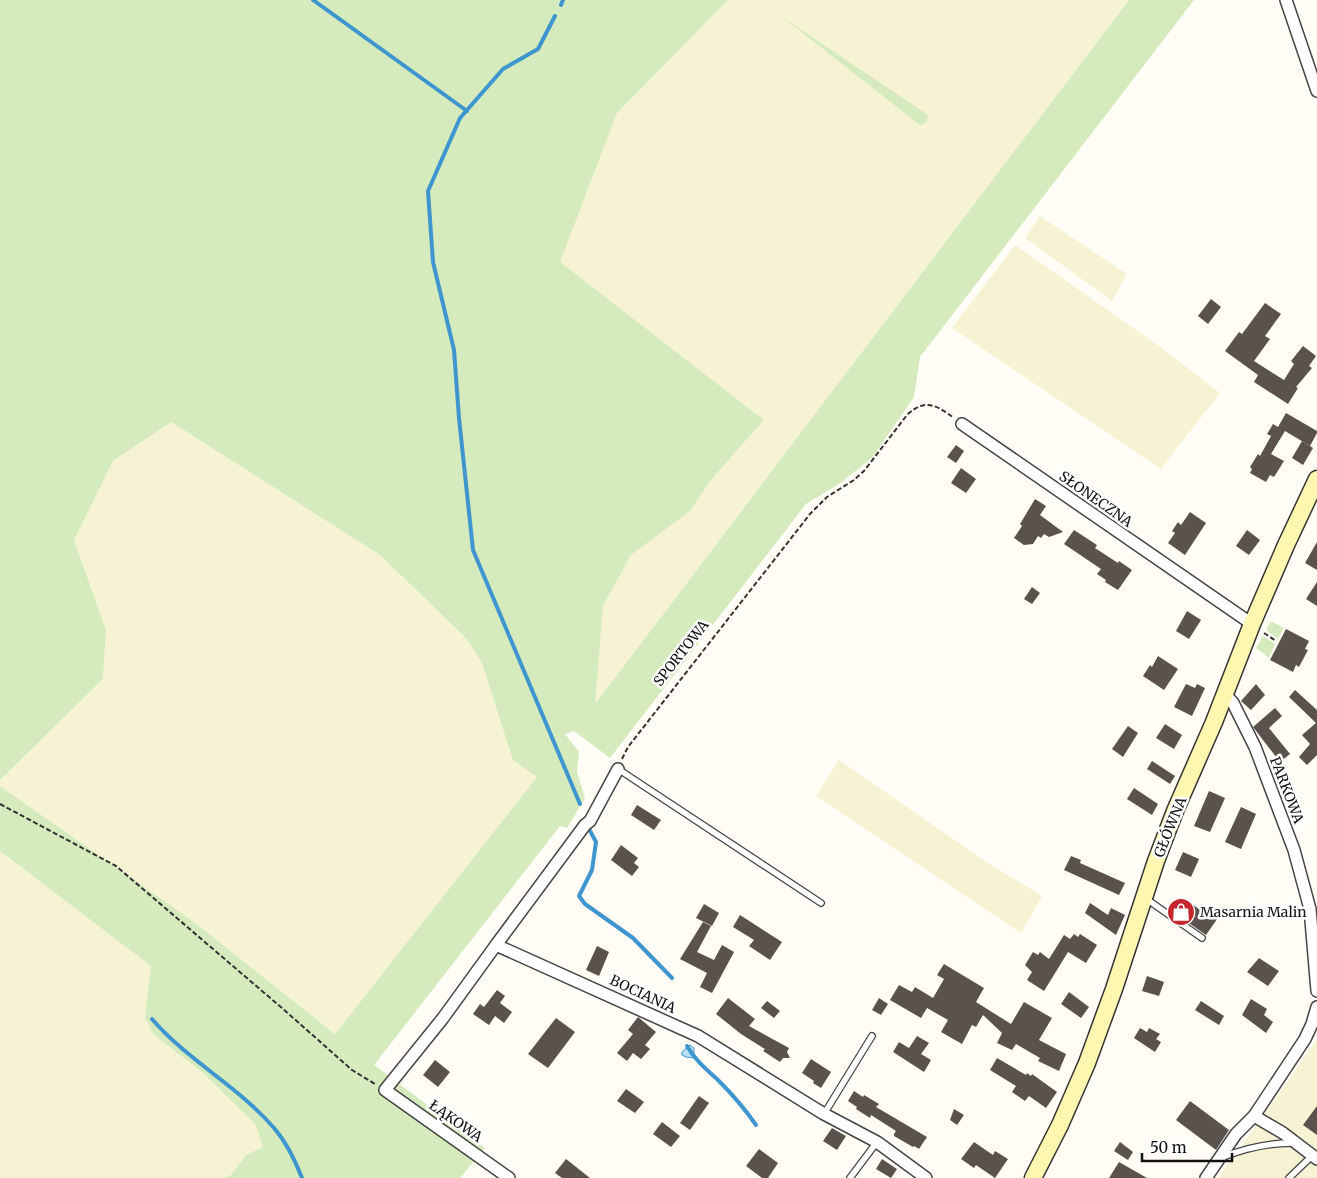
<svg xmlns="http://www.w3.org/2000/svg" width="1317" height="1178" viewBox="0 0 1317 1178" font-family="Merriweather,serif">
<style>
.farmland{fill:#f6f3d4}
.green{fill:#d5ebbd}
.water{fill:#b9e0f7;stroke:#3f96cf}
.lines{fill:none;stroke-linecap:round;stroke-linejoin:round}
.stream{stroke:#3f96cf;stroke-width:4}
.building{fill:#5a524d}
.lane-casing{stroke:#444;stroke-width:8}
.street-casing{stroke:#444;stroke-width:14}
.secondary-casing{stroke:#333;stroke-width:19}
.path{stroke:#333;stroke-width:2;stroke-dasharray:5 2.5;stroke-linecap:butt}
.lane{stroke:#fff;stroke-width:5.5}
.street{stroke:#fff;stroke-width:11}
.secondary{stroke:#fff6b0;stroke-width:16}
.labels{text-anchor:middle;stroke-width:5;stroke-linejoin:round;paint-order:stroke}
.street-label{font-size:14px;fill:#111;stroke:#fff}
.poi-label{font-size:14px;fill:#111;stroke:#fff;text-anchor:start}
</style>
<rect width="100%" height="100%" fill="#fffdf5"/>
<g class="farmland">
<path d="M 728,0 L 1129,0 L 594,705 L 603,606 L 631,555 L 690,511 L 710,481 L 764,420 L 559,262 L 617,113 Z"/>
<path d="M 1040,216 L 1127,274 L 1112,301 L 1025,238 Z"/>
<path d="M 1015,245 L 1159,346 L 1220,393 L 1161,469 L 952,328 Z"/>
<path d="M 171,422 L 380,555 L 467,639 L 482,663 L 537,777 L 335,1034 L 194,922 L 0,786 L 0,780 L 103,679 L 106,630 L 74,540 L 113,461 Z"/>
<path d="M 839,760 L 988,863 L 1042,896 L 1021,933 L 816,796 Z"/>
<path d="M 0,851 L 152,966 L 145,1017 L 153,1034 L 202,1072 L 256,1125 L 263,1147 L 246,1155 L 231,1175 L 224,1178 L 0,1178 Z"/>
<path d="M 1317,1039 L 1317,1178 L 1218,1178 L 1286,1084 Z"/>
</g>
<g class="green">
<path d="M 0,0 L 728,0 L 617,113 L 560,262 L 764,420 L 710,481 L 690,511 L 631,555 L 603,606 L 595,704 L 1129,0 L 1194,0 L 920,357 L 914,397 L 872,458 L 839,484 L 806,504 L 610,758 L 574,731 L 565,734 L 579,752 L 577,772 L 585,798 L 567,828 L 560,826 L 374,1065 L 485,1148 L 460,1178 L 224,1178 L 231,1175 L 246,1155 L 263,1147 L 256,1125 L 202,1072 L 153,1034 L 145,1017 L 151,966 L 0,851 L 0,786 L 194,922 L 335,1034 L 537,777 L 513,760 L 482,663 L 467,639 L 380,555 L 171,422 L 113,461 L 74,540 L 106,630 L 103,679 L 0,780 Z"/>
<path d="M 781,16 L 928,115 L 927,122 L 920,125 Z"/>
<path d="M 1271,621 L 1284,628 L 1278,639 L 1266,630 Z"/>
<path d="M 1263,636 L 1275,644 L 1269,658 L 1256,648 Z"/>
</g>
<path class="water" d="M 690,1045 L 694,1048 L 694,1058 L 686,1057 L 682,1055 L 682,1052 Z"/>
<g class="lines">
<g class="stream">
<path d="M 313,0 L 467,111"/>
<path d="M 561,5 L 563,0"/>
<path d="M 555,16 L 538,49 L 503,69 L 460,118 L 428,191 L 433,262 L 454,350 L 459,418 L 473,550 L 580,804"/>
<path d="M 589,829 L 596,842 L 592,870 L 579,896 L 585,904 L 633,938 L 672,978"/>
<path d="M 152,1019 C 188,1061 238,1086 274,1128 C 287,1143 295,1160 302,1178"/>
<path d="M 687,1046 C 695,1060 706,1069 718,1080 C 732,1094 745,1109 756,1125"/>
</g>
</g>
<g class="building">
<path d="M 1211,299 L 1221,307 L 1208,324 L 1198,316 Z"/>
<path d="M 1265,303 L 1281,314 L 1265,336 L 1270,339 L 1254,361 L 1284,380 L 1294,364 L 1291,361 L 1303,346 L 1316,356 L 1309,366 L 1312,368 L 1296,387 L 1298,388 L 1288,404 L 1254,382 L 1258,375 L 1225,351 L 1239,332 L 1242,334 Z"/>
<path d="M 1286,413 L 1317,431 L 1317,433 L 1310,446 L 1285,431 L 1271,454 L 1284,461 L 1274,477 L 1270,475 L 1266,482 L 1250,473 L 1252,469 L 1250,467 L 1258,454 L 1260,456 L 1271,436 L 1267,434 L 1273,424 L 1278,427 Z"/>
<path d="M 1302,441 L 1313,448 L 1303,465 L 1292,458 Z"/>
<path d="M 956,445 L 964,451 L 956,463 L 947,457 Z"/>
<path d="M 961,468 L 976,479 L 966,493 L 951,483 Z"/>
<path d="M 1035,499 L 1046,506 L 1040,515 L 1063,532 L 1049,537 L 1044,534 L 1041,538 L 1038,536 L 1033,544 L 1024,545 L 1014,538 L 1022,526 L 1020,524 Z"/>
<path d="M 1190,512 L 1206,523 L 1185,555 L 1168,543 L 1175,533 L 1172,531 L 1178,522 L 1181,525 Z"/>
<path d="M 1074,530 L 1097,545 L 1095,548 L 1118,563 L 1119,561 L 1132,570 L 1118,590 L 1105,582 L 1106,580 L 1097,574 L 1101,569 L 1064,544 Z"/>
<path d="M 1247,530 L 1260,540 L 1249,555 L 1236,546 Z"/>
<path d="M 1317,542 L 1317,570 L 1305,563 Z"/>
<path d="M 1317,582 L 1317,606 L 1306,599 Z"/>
<path d="M 1032,587 L 1040,593 L 1032,604 L 1024,599 Z"/>
<path d="M 1187,611 L 1201,620 L 1189,639 L 1176,631 Z"/>
<path d="M 1286,629 L 1309,641 L 1305,649 L 1308,650 L 1299,667 L 1296,665 L 1293,672 L 1270,660 Z"/>
<path d="M 1158,656 L 1178,669 L 1164,690 L 1143,676 L 1150,665 L 1152,667 Z"/>
<path d="M 1186,684 L 1195,688 L 1197,684 L 1205,688 L 1192,716 L 1174,707 Z"/>
<path d="M 1256,684 L 1265,695 L 1251,710 L 1241,701 Z"/>
<path d="M 1295,690 L 1317,710 L 1317,755 L 1307,765 L 1299,757 L 1310,744 L 1302,735 L 1316,723 L 1289,697 Z"/>
<path d="M 1275,708 L 1282,716 L 1269,728 L 1290,754 L 1280,762 L 1253,727 Z"/>
<path d="M 1165,724 L 1182,735 L 1174,749 L 1156,738 Z"/>
<path d="M 1128,726 L 1138,733 L 1123,757 L 1112,749 Z"/>
<path d="M 1152,761 L 1175,776 L 1170,784 L 1147,769 Z"/>
<path d="M 1134,788 L 1158,804 L 1152,815 L 1127,799 Z"/>
<path d="M 1209,791 L 1225,798 L 1210,832 L 1194,826 Z"/>
<path d="M 637,805 L 661,820 L 654,830 L 631,815 Z"/>
<path d="M 1241,807 L 1256,814 L 1241,849 L 1225,842 Z"/>
<path d="M 621,845 L 638,858 L 634,863 L 639,867 L 632,876 L 611,860 Z"/>
<path d="M 1183,852 L 1199,859 L 1191,877 L 1175,870 Z"/>
<path d="M 1071,856 L 1081,860 L 1080,863 L 1125,883 L 1119,895 L 1064,870 Z"/>
<path d="M 1189,902 L 1199,909 L 1202,904 L 1209,909 L 1212,905 L 1222,912 L 1206,935 L 1179,916 L 1182,913 L 1180,912 L 1186,903 L 1188,904 Z"/>
<path d="M 1090,903 L 1108,915 L 1111,908 L 1125,915 L 1116,935 L 1085,913 Z"/>
<path d="M 704,904 L 719,913 L 712,926 L 696,918 Z"/>
<path d="M 740,915 L 782,942 L 770,960 L 749,946 L 754,940 L 733,927 Z"/>
<path d="M 703,922 L 711,926 L 697,952 L 714,960 L 722,945 L 734,952 L 712,993 L 700,987 L 707,973 L 680,959 Z"/>
<path d="M 1074,934 L 1078,937 L 1080,934 L 1097,945 L 1086,963 L 1068,952 L 1044,991 L 1027,980 L 1032,972 L 1025,965 L 1033,952 L 1038,955 L 1040,952 L 1049,959 L 1064,935 L 1070,939 Z"/>
<path d="M 597,946 L 609,952 L 599,976 L 586,970 Z"/>
<path d="M 1259,958 L 1279,971 L 1268,986 L 1247,972 Z"/>
<path d="M 944,964 L 984,988 L 976,1002 L 1011,1024 L 1024,1002 L 1052,1018 L 1039,1040 L 1066,1054 L 1059,1071 L 1038,1061 L 1040,1058 L 1016,1044 L 1012,1050 L 997,1043 L 1002,1033 L 983,1015 L 976,1027 L 972,1025 L 962,1044 L 941,1032 L 948,1020 L 927,1008 L 921,1018 L 890,1000 L 899,985 L 912,992 L 915,987 L 933,998 L 944,979 L 937,975 Z"/>
<path d="M 1147,976 L 1164,982 L 1159,996 L 1142,991 Z"/>
<path d="M 497,990 L 505,996 L 500,1003 L 512,1012 L 504,1023 L 495,1016 L 489,1025 L 473,1014 L 480,1004 L 484,1007 Z"/>
<path d="M 1069,992 L 1089,1007 L 1081,1018 L 1061,1004 Z"/>
<path d="M 728,998 L 755,1019 L 749,1026 L 789,1048 L 787,1052 L 790,1058 L 783,1058 L 780,1062 L 763,1051 L 765,1049 L 741,1034 L 716,1014 Z"/>
<path d="M 879,998 L 888,1004 L 881,1015 L 872,1010 Z"/>
<path d="M 1251,999 L 1267,1009 L 1264,1015 L 1273,1022 L 1266,1033 L 1242,1015 Z"/>
<path d="M 767,1001 L 780,1011 L 774,1018 L 761,1008 Z"/>
<path d="M 1201,1001 L 1224,1016 L 1219,1025 L 1195,1010 Z"/>
<path d="M 638,1017 L 656,1032 L 645,1045 L 650,1049 L 641,1059 L 633,1053 L 627,1061 L 617,1053 L 633,1034 L 628,1030 Z"/>
<path d="M 556,1018 L 575,1032 L 548,1068 L 528,1054 Z"/>
<path d="M 1140,1028 L 1147,1032 L 1149,1028 L 1160,1034 L 1156,1039 L 1161,1042 L 1155,1052 L 1134,1038 Z"/>
<path d="M 917,1036 L 929,1043 L 921,1054 L 931,1060 L 924,1072 L 893,1052 L 899,1042 L 909,1048 Z"/>
<path d="M 997,1058 L 1026,1075 L 1027,1073 L 1031,1076 L 1032,1074 L 1057,1092 L 1046,1108 L 1029,1096 L 1025,1101 L 1012,1092 L 1016,1086 L 990,1070 Z"/>
<path d="M 811,1059 L 831,1072 L 821,1088 L 813,1083 L 814,1081 L 802,1073 Z"/>
<path d="M 435,1060 L 450,1072 L 438,1087 L 423,1075 Z"/>
<path d="M 626,1089 L 644,1102 L 635,1113 L 617,1101 Z"/>
<path d="M 854,1091 L 863,1097 L 864,1095 L 879,1104 L 876,1107 L 927,1137 L 919,1149 L 914,1146 L 913,1147 L 894,1136 L 894,1134 L 896,1131 L 871,1115 L 870,1118 L 856,1109 L 857,1107 L 848,1101 Z"/>
<path d="M 699,1096 L 709,1103 L 690,1130 L 680,1123 Z"/>
<path d="M 1190,1101 L 1229,1130 L 1216,1150 L 1176,1120 Z"/>
<path d="M 1317,1106 L 1317,1135 L 1303,1125 Z"/>
<path d="M 954,1109 L 964,1115 L 957,1125 L 950,1120 Z"/>
<path d="M 662,1122 L 680,1136 L 671,1147 L 653,1134 Z"/>
<path d="M 832,1128 L 846,1136 L 837,1150 L 823,1141 Z"/>
<path d="M 974,1142 L 993,1155 L 995,1151 L 1008,1159 L 995,1178 L 976,1165 L 974,1168 L 961,1159 Z"/>
<path d="M 1120,1142 L 1133,1152 L 1128,1160 L 1114,1151 Z"/>
<path d="M 759,1149 L 778,1163 L 768,1178 L 762,1178 L 746,1166 Z"/>
<path d="M 566,1159 L 590,1178 L 562,1178 L 555,1173 Z"/>
<path d="M 882,1159 L 897,1169 L 891,1178 L 876,1169 Z"/>
<path d="M 1119,1162 L 1147,1178 L 1109,1178 Z"/>
</g>
<g class="lines">
<g class="lane-casing">
<g id="lane">
<path d="M 618,769 L 821,903"/>
<path d="M 1145,898 L 1202,938"/>
<path d="M 824,1114 L 872,1036"/>
<path d="M 1223,1157 C 1246,1148 1268,1143 1292,1143"/>
<path d="M 850,1178 L 877,1142"/>
<path d="M 1289,1178 L 1313,1155"/>
</g>
</g>
<g class="street-casing">
<g id="street">
<path d="M 1286,0 L 1317,91"/>
<path d="M 962,424 L 1252,624"/>
<path d="M 1225,694 L 1233,703 L 1255,747 L 1294,850 L 1310,909 L 1317,991"/>
<path d="M 496,945 L 585,825 L 590,821 L 618,769"/>
<path d="M 1254,1116 L 1283,1133 L 1317,1159"/>
<path d="M 509,1178 L 385,1090 L 443,1018 L 496,945 L 698,1036 L 824,1114 L 877,1142 L 926,1178"/>
<path d="M 1206,1178 L 1236,1134 L 1254,1116 L 1305,1039 L 1312,1024 L 1317,1007"/>
</g>
</g>
<g class="secondary-casing">
<path id="secondary" d="M 1033,1178 L 1060,1125 L 1087,1063 L 1114,989 L 1156,861 L 1175,811 L 1214,722 L 1252,624 L 1286,545 L 1317,479"/>
</g>
<g class="path">
<path d="M 1264,633 L 1276,641"/>
<path d="M 622,759 L 628,747 L 810,514 L 827,497 L 854,480 L 864,471 L 907,415 C 925,398 936,405 954,418"/>
<path d="M 0,804 L 116,866 L 282,1008 L 352,1070 L 375,1084"/>
</g>
<use href="#lane" class="lane"/>
<use href="#street" class="street"/>
<use href="#secondary" class="secondary"/>
</g>
<defs>
<g id="shop-disc" transform="scale(1.4375)"><circle r="9.5" fill="#c4262e" stroke="#fff"/><path d="M-5-2.5h2.3a2.7 3.5 0 0 1 5.4 0H5L5.5 6h-11ZM-1.5-2.5h3a1.5 2.3 0 0 0-3 0Z" fill="#fff"/></g>
</defs>
<g fill-rule="evenodd">
<use href="#shop-disc" x="1181" y="912"/>
</g>
<g class="labels">
<g class="street-label">
<text transform="translate(1096 499) rotate(35)" y="5">SŁONECZNA</text>
<text transform="translate(681 653) rotate(-52)" y="5">SPORTOWA</text>
<text transform="translate(1287 790) rotate(69)" y="5">PARKOWA</text>
<text transform="translate(1170 827) rotate(-68)" y="5">GŁÓWNA</text>
<text transform="translate(643 994) rotate(25)" y="5">BOCIANIA</text>
<text transform="translate(456 1121) rotate(35)" y="5">ŁĄKOWA</text>
</g>
<g class="poi-label">
<text x="1200" y="917">Masarnia Malin</text>
</g>
</g>
<path d="M1142 1153v8h90v-8" fill="none" stroke="#111111" stroke-width="2.5"/>
<text x="1150" y="1153" font-size="15" fill="#111111" stroke="#ffffff" stroke-width="4" paint-order="stroke">50 m</text>
</svg>
